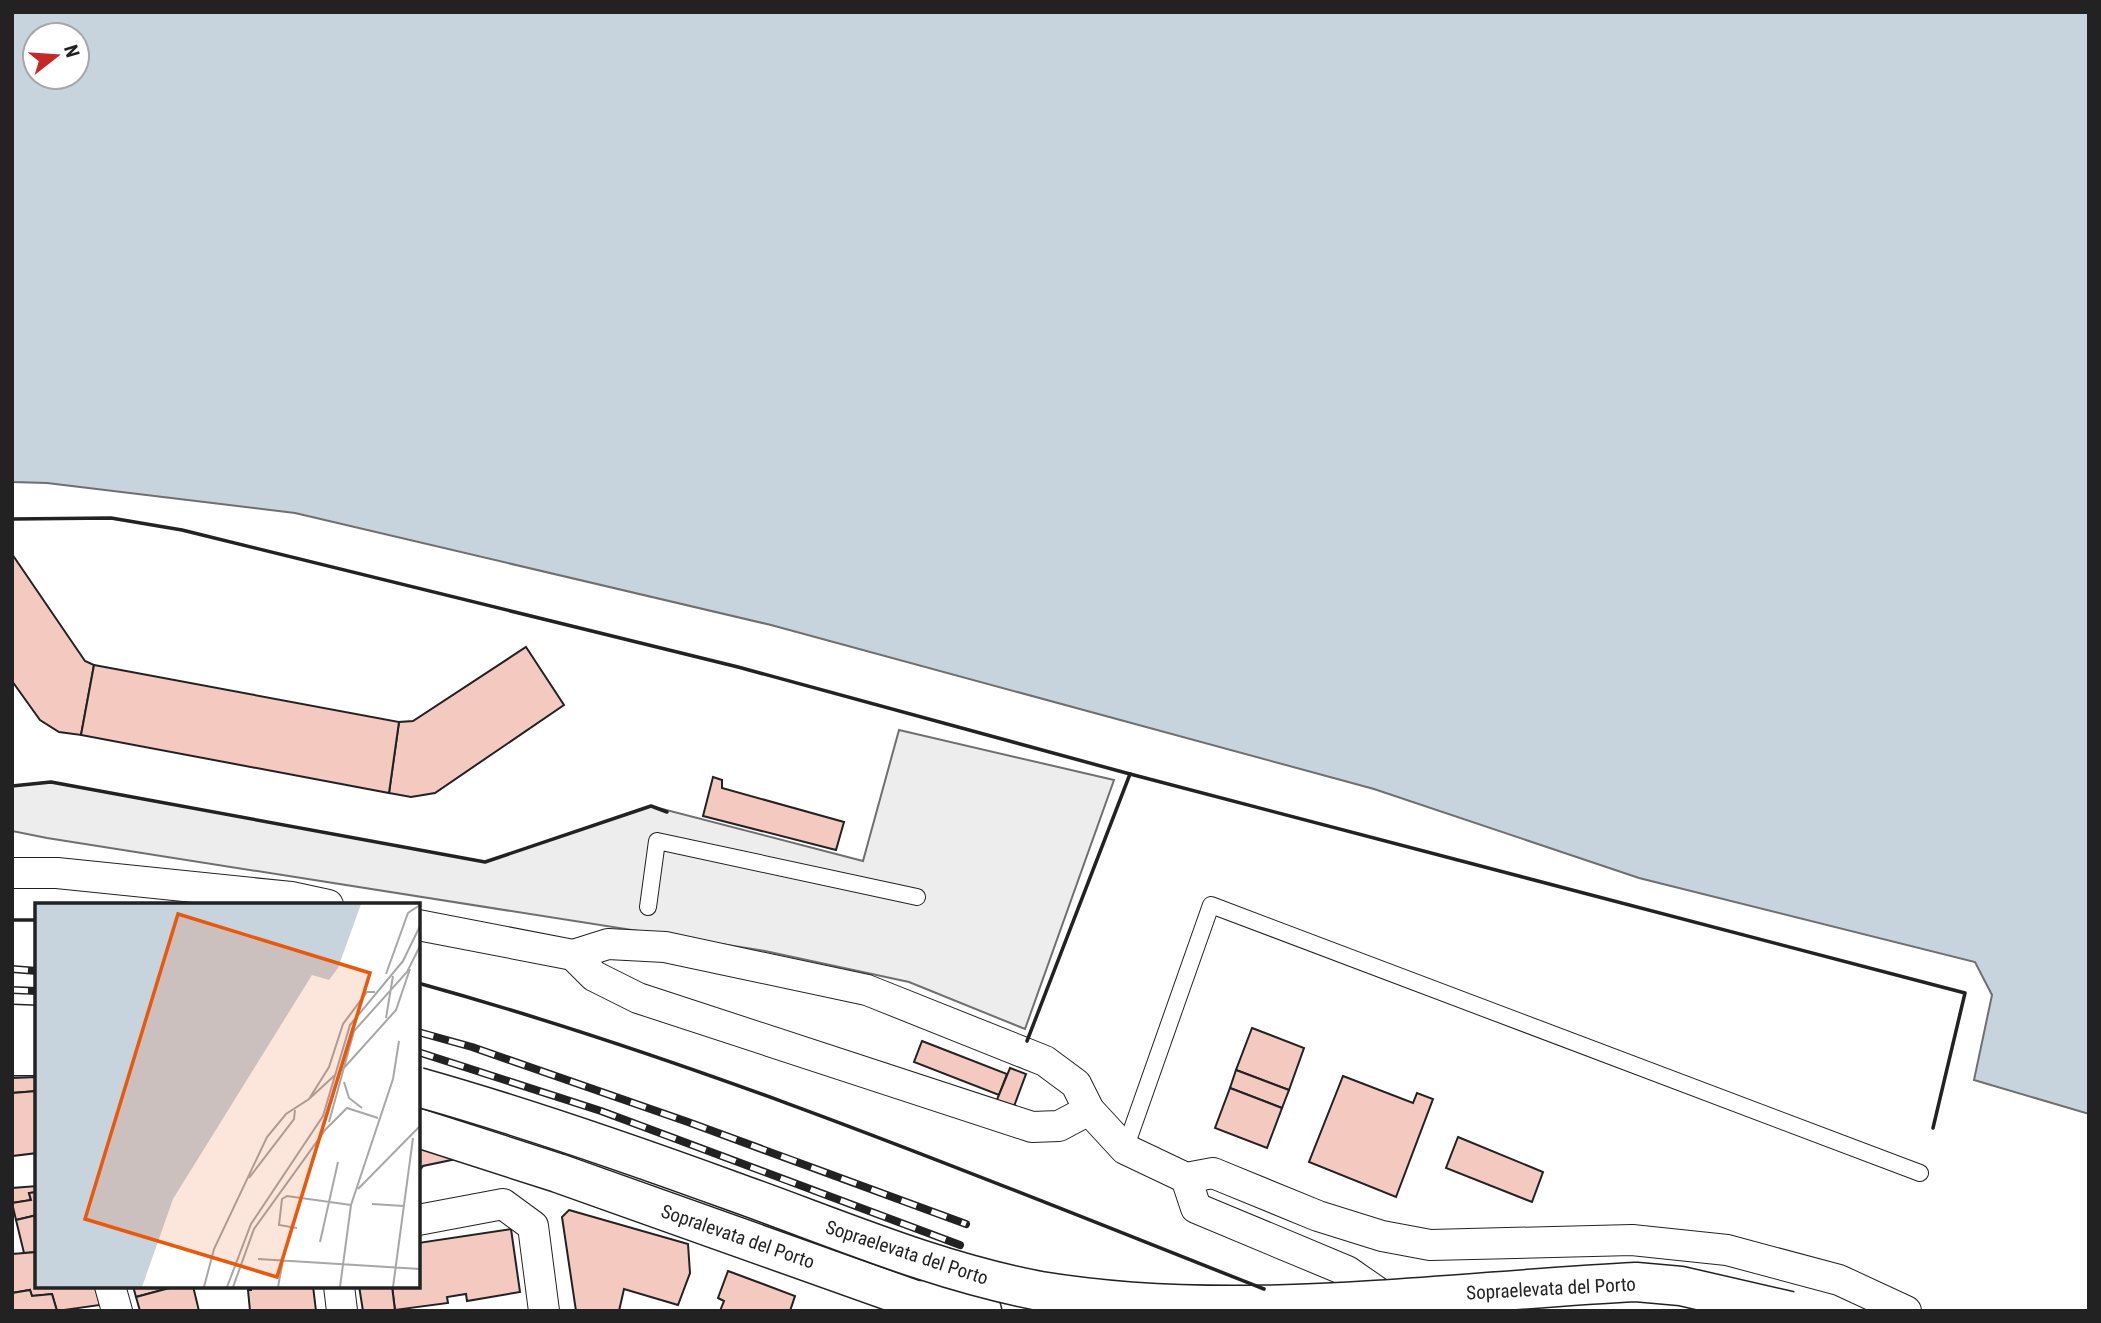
<svg xmlns="http://www.w3.org/2000/svg" width="2101" height="1323" viewBox="0 0 2101 1323" font-family="'Roboto Condensed',sans-serif">
<style>
.parking{fill:#ededed;stroke:#6f6f6f;stroke-width:2}
.water{fill:#c7d3dd;stroke:#6f6f6f;stroke-width:2;fill-rule:evenodd}
.building{fill:#f3c9c0;stroke:#222;stroke-width:2}
.lines{fill:none;stroke-linecap:round;stroke-linejoin:round}
.lane-casing{stroke:#222;stroke-width:18}
.street-casing{stroke:#222;stroke-width:32}
.primary-casing{stroke:#222;stroke-width:41}
.lane{stroke:#fff;stroke-width:16}
.street{stroke:#fff;stroke-width:30}
.primary{stroke:#fff;stroke-width:38}
.rail-casing{stroke:#222;stroke-width:8}
.rail{stroke:#fff;stroke-width:5;stroke-dasharray:16;stroke-linecap:butt}
.primary-bridge-casing{stroke:#222;stroke-width:41;stroke-linecap:butt}
.primary-bridge{stroke:#fff;stroke-width:38}
.wall{stroke:#222;stroke-width:3.5}
.labels{text-anchor:middle;stroke-width:5;stroke-linejoin:round;paint-order:stroke}
.street-label{font-size:19px;fill:#222;stroke:#fff}
.inset-river{fill:none;stroke:#c7d3dd;stroke-width:3.5}
.inset-road{fill:none;stroke:#a7a7a7;stroke-width:2}
.view{fill:#e8590c;fill-opacity:0.15;stroke:#e8590c;stroke-width:3.5}
.inset-edge{fill:none;stroke:#222;stroke-width:3.5}
</style>
<rect width="100%" height="100%" fill="#fff"/>
<path class="parking" d="M 899,730 L 1114,780 L 1025,1029 L 909,982 L 765,951 L 47,838 L 12,831 L 12,786 L 51,782 L 485,862 L 651,806 L 863,861 Z"/>
<path class="water" d="M 12,12 L 2089,12 L 2089,1114 L 1974,1080 L 1992,995 L 1975,962 L 1639,878 L 1374,789 L 771,625 L 295,513 L 47,483 L 12,482 ZM 35,35 L 77,35 L 77,77 L 35,77 Z"/>
<g class="building">
<path d="M 12,554 L 85,661 L 94,665 L 81,735 L 59,732 L 40,720 L 12,681 Z"/>
<path d="M 526,647 L 564,705 L 435,793 L 411,797 L 389,793 L 399,722 L 413,721 Z"/>
<path d="M 94,665 L 399,722 L 389,793 L 81,735 Z"/>
<path d="M 713,777 L 722,780 L 722,788 L 844,822 L 836,850 L 703,816 Z"/>
<path d="M 1252,1028 L 1304,1048 L 1289,1090 L 1236,1070 Z"/>
<path d="M 922,1041 L 1007,1074 L 999,1095 L 914,1062 Z"/>
<path d="M 1010,1068 L 1026,1074 L 1013,1109 L 996,1102 Z"/>
<path d="M 1236,1070 L 1289,1090 L 1282,1108 L 1230,1088 Z"/>
<path d="M 1343,1076 L 1413,1103 L 1417,1093 L 1433,1099 L 1396,1197 L 1309,1162 Z"/>
<path d="M 37,1077 L 37,1091 L 12,1093 L 12,1078 Z"/>
<path d="M 1230,1088 L 1282,1108 L 1267,1148 L 1215,1128 Z"/>
<path d="M 37,1091 L 37,1153 L 12,1156 L 12,1093 Z"/>
<path d="M 1458,1137 L 1543,1172 L 1532,1202 L 1446,1168 Z"/>
<path d="M 418,1147 L 461,1158 L 423,1166 L 418,1173 Z"/>
<path d="M 37,1186 L 37,1192 L 29,1193 L 31,1200 L 12,1203 L 12,1188 Z"/>
<path d="M 37,1192 L 37,1215 L 16,1220 L 12,1203 L 31,1200 L 29,1193 Z"/>
<path d="M 569,1210 L 688,1244 L 690,1273 L 678,1305 L 624,1289 L 619,1311 L 576,1311 L 562,1217 Z"/>
<path d="M 37,1215 L 37,1252 L 24,1253 L 16,1220 Z"/>
<path d="M 511,1229 L 520,1292 L 467,1301 L 466,1294 L 447,1297 L 448,1303 L 395,1310 L 392,1286 L 418,1286 L 418,1243 Z"/>
<path d="M 37,1252 L 37,1286 L 95,1286 L 100,1305 L 57,1311 L 52,1294 L 32,1296 L 30,1290 L 12,1293 L 12,1254 Z"/>
<path d="M 728,1271 L 795,1296 L 790,1311 L 720,1311 L 724,1301 L 718,1298 Z"/>
<path d="M 133,1286 L 177,1286 L 136,1297 Z"/>
<path d="M 177,1286 L 193,1286 L 199,1311 L 140,1311 L 136,1297 Z"/>
<path d="M 251,1286 L 313,1286 L 316,1311 L 250,1311 L 248,1290 L 251,1290 Z"/>
<path d="M 359,1286 L 392,1286 L 395,1311 L 363,1311 Z"/>
<path d="M 30,1290 L 32,1296 L 52,1294 L 57,1311 L 12,1311 L 12,1293 Z"/>
</g>
<g class="lines">
<g class="lane-casing">
<g id="lane">
<path d="M 648,907 L 657,841 L 917,897"/>
<path d="M 1125,1149 L 1211,905 L 1920,1173"/>
</g>
</g>
<g class="street-casing">
<g id="street">
<path d="M 12,873 L 57,873 L 291,897 L 328,905"/>
<path d="M 418,925 L 573,955 L 608,944 L 665,947 L 867,990 L 1045,1061 L 1076,1084 L 1089,1110 L 1125,1149 L 1186,1178 L 1213,1173 L 1318,1216 L 1382,1236 L 1430,1245 L 1632,1240 L 1727,1250 L 1839,1280 L 1906,1311"/>
<path d="M 573,955 L 594,976 L 638,998 L 1032,1127 L 1059,1126 L 1089,1110"/>
<path d="M 1186,1178 L 1196,1208 L 1347,1271 L 1396,1305"/>
<path d="M 418,1220 L 503,1204 L 533,1226 L 544,1311"/>
<path d="M 110,1286 L 117,1311"/>
<path d="M 339,1286 L 342,1311"/>
</g>
</g>
<g class="primary-casing">
<g id="primary">
<path d="M 12,1024 L 37,1025"/>
<path d="M 12,1056 L 37,1056"/>
<path d="M 418,1128 L 558,1173 L 946,1311"/>
<path d="M 923,1300 L 982,1311"/>
<path d="M 1525,1311 C 1579,1306 1631,1303 1685,1311"/>
</g>
</g>
<use href="#lane" class="lane"/>
<use href="#street" class="street"/>
<use href="#primary" class="primary"/>
<g class="rail-casing">
<g id="rail">
<path d="M 12,969 L 37,971"/>
<path d="M 12,990 L 37,991"/>
<path d="M 418,1032 L 472,1047 L 688,1122 L 966,1224"/>
<path d="M 418,1052 L 601,1111 L 960,1245"/>
</g>
</g>
<use href="#rail" class="rail"/>
<g class="primary-bridge-casing">
<path id="primary-bridge" d="M 418,1087 C 525,1117 631,1154 735,1192 C 836,1228 934,1271 1040,1291 C 1235,1323 1439,1292 1636,1282 L 1681,1286 L 1790,1311"/>
</g>
<use href="#primary-bridge" class="primary-bridge"/>
<g class="wall">
<path d="M 12,519 L 111,518 L 182,530 L 738,667 L 1130,774 L 1965,993 L 1933,1128"/>
<path d="M 12,786 L 51,782 L 485,862 L 651,806 L 667,812"/>
<path d="M 12,920 L 37,920"/>
<path d="M 418,983 C 707,1063 985,1179 1264,1289"/>
<path d="M 1027,1041 L 1130,774"/>
</g>
</g>
<g class="labels">
<g class="street-label">
<text transform="translate(738 1236) rotate(19)" y="7">Sopralevata del Porto</text>
<text transform="translate(907 1252) rotate(18)" y="7">Sopraelevata del Porto</text>
<text transform="translate(1551 1288) rotate(-3)" y="7">Sopraelevata del Porto</text>
</g>
</g>
<g transform="translate(35 903)">
<rect width="385" height="385" fill="#fff"/>
<path d="M 0,1 L 326,1 L 303,65 L 294,77 L 277,72 L 138,296 L 107,384 L 0,384 Z" fill="#c7d3dd"/>
<path class="inset-river" d="M 0,327 L 28,384M 0,354 L 15,384"/>
<path class="inset-road" d="M 367,60 L 385,23M 351,71 L 373,10 L 385,2M 351,115 L 358,73M 308,166 L 361,107 L 375,66M 309,179 L 314,195 L 327,205M 274,196 L 300,172M 294,219 L 319,128 L 372,69 L 385,43M 214,275 L 259,216 L 260,207M 323,286 L 385,223M 337,301 L 369,303M 262,325 L 244,322 L 247,296 L 252,293 L 316,302M 285,339 L 303,259M 223,356 L 385,366M 169,384 L 179,346 L 232,234 L 251,211 L 274,196 L 294,164 L 308,121 L 332,89 L 340,89M 192,384 L 216,321 L 288,213 L 315,122 L 368,58M 198,384 L 219,326 L 291,226 L 312,205 L 343,215M 243,384 L 248,357M 305,384 L 316,302 L 358,176 L 364,138M 358,384 L 378,235"/>
<path class="view" d="M 143,11 L 335,70 L 242,374 L 50,316 Z"/>
<rect width="385" height="385" class="inset-edge"/>
</g>
<rect width="2101" height="1323" fill="none" stroke="#222222" stroke-width="28"/>
<g transform="translate(56 56) rotate(73)"><circle r="33" fill="#ffffff" stroke="#a7a7a7" stroke-width="2"/>
<path d="M0-5L12 26L0 18L-12 26Z" fill="#c62828"/>
<text y="-10" font-size="19" font-weight="bold" text-anchor="middle" fill="#222222">N</text>
</g>
</svg>
